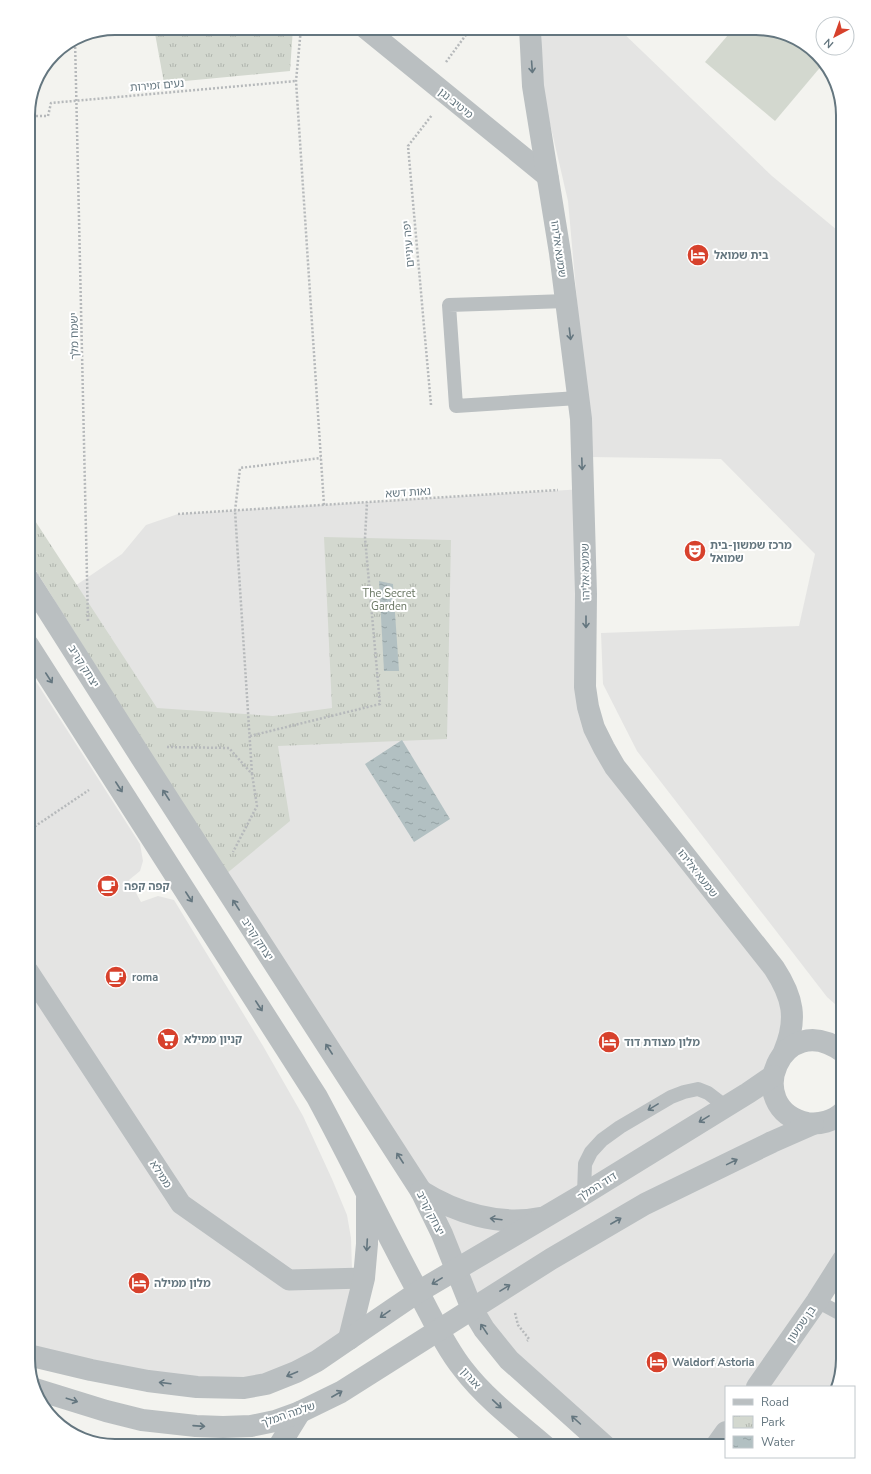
<svg xmlns="http://www.w3.org/2000/svg" width="871" height="1474" viewBox="0 0 871 1474" font-family="'Nunito Sans','Noto Sans Hebrew',sans-serif">
<style>
.built{fill:#e4e4e3}
.park{fill:url(#park-tufts)}
.garden{fill:#d3d8cf}
.water{fill:url(#water-ripples)}
.lines{fill:none;stroke-linecap:round;stroke-linejoin:round}
.path{stroke:#b6b9bb;stroke-width:2.5;stroke-dasharray:2 2;stroke-linecap:butt}
.service{stroke:#babfc1;stroke-width:14}
.pedestrian{stroke:#babfc1;stroke-width:21}
.minor{stroke:#babfc1;stroke-width:22}
.tertiary{stroke:#babfc1;stroke-width:22}
.oneway{stroke:#64767f}
.labels{text-anchor:middle;stroke-width:4;stroke-linejoin:round;paint-order:stroke}
.street-label{font-size:11px;fill:#64767f;stroke:#fff}
.poi-label{font-size:11px;font-weight:bold;fill:#64767f;stroke:#fff;text-anchor:start}
.park-label{font-size:11px;fill:#697662;stroke:#fff}
.rim{fill:none;stroke:#64767f;stroke-width:2}
</style>
<defs>
<pattern id="park-tufts" width="24" height="20" patternUnits="userSpaceOnUse"><rect width="24" height="20" fill="#d3d8cf"/><path d="M3 7l-1-3M5 7V3M7 7l1-3M15 17l-1-3M17 17v-4M19 17l1-3" fill="none" stroke="#afb4ad"/></pattern>
<pattern id="water-ripples" width="26" height="14" patternUnits="userSpaceOnUse"><rect width="26" height="14" fill="#b2c0c2"/><path d="M2 4q2-2 4 0t4 0M15 11q2-2 4 0t4 0" fill="none" stroke="#94a1a3"/></pattern>
</defs>
<rect width="100%" height="100%" fill="#f3f3ef"/>
<g class="built">
<path d="M 542,28 L 618,28 L 772,176 L 843,235 L 843,1011 L 827,997 L 637,751 L 603,684 L 601,633 L 799,626 L 815,554 L 721,459 L 591,457 L 568,201 L 541,85 Z"/>
<path d="M 583,489 L 594,728 L 789,998 L 777,1063 L 787,1114 L 843,1112 L 843,1260 L 817,1301 L 843,1315 L 843,1359 L 835,1387 L 726,1387 L 726,1446 L 605,1446 L 509,1360 L 450,1252 L 50,603 L 122,554 L 146,525 L 178,514 Z"/>
<path d="M 28,669 L 140,844 L 143,861 L 140,871 L 129,880 L 141,902 L 158,896 L 174,900 L 263,1046 L 303,1116 L 332,1179 L 347,1215 L 351,1238 L 352,1270 L 349,1339 L 244,1388 L 28,1355 Z"/>
</g>
<g class="park">
<path d="M 154,28 L 293,28 L 290,71 L 164,83 Z"/>
<path d="M 28,510 L 157,708 L 273,716 L 332,708 L 324,537 L 451,540 L 447,739 L 278,746 L 290,821 L 226,874 L 28,558 Z"/>
</g>
<path class="garden" d="M 734,28 L 762,28 L 804,43 L 823,64 L 775,121 L 705,62 Z"/>
<g class="water">
<path d="M 379,581 L 393,584 L 399,671 L 384,671 Z"/>
<path d="M 402,740 L 450,819 L 414,842 L 365,764 Z"/>
</g>
<g class="lines">
<g class="path">
<path d="M 301,28 L 296,81 L 324,505"/>
<path d="M 75,39 L 88,622"/>
<path d="M 446,62 L 471,28"/>
<path d="M 28,116 L 48,116 L 51,103 L 296,81"/>
<path d="M 431,405 L 408,146 L 432,115"/>
<path d="M 178,514 L 558,490"/>
<path d="M 250,736 L 380,704 L 365,538 L 367,502"/>
<path d="M 167,747 L 229,748 L 252,774 L 257,806 L 233,852"/>
<path d="M 252,774 L 235,511 L 240,468 L 321,458"/>
<path d="M 28,831 L 89,790"/>
<path d="M 515,1313 L 518,1325 L 529,1339 L 527,1341"/>
</g>
<g class="service">
<path d="M 566,301 L 449,305 L 456,406 L 578,398"/>
<path d="M 584,1194 L 585,1164 L 591,1152 L 602,1140 L 620,1127 L 671,1097 L 684,1092 L 698,1089 L 708,1093 L 725,1106"/>
<path d="M 817,1301 L 843,1315"/>
</g>
<g class="pedestrian">
<path d="M 365,28 L 548,177"/>
<path d="M 28,971 L 181,1204 L 289,1280 L 364,1278"/>
</g>
<g class="minor">
<path d="M 530,28 L 533,86 L 560,253 L 581,419 L 586,594 L 585,687 L 588,707 L 594,728 L 604,748 L 615,767 L 774,968 C 793,997 798,1019 784,1052"/>
<path d="M 757,1387 L 817,1301 L 843,1260"/>
<path d="M 279,1446 L 300,1412"/>
<path d="M 716,1446 L 726,1432"/>
</g>
<g class="tertiary">
<path d="M 28,579 L 141,757 L 421,1191 L 442,1234 L 472,1309 L 484,1329 L 509,1360 L 605,1446"/>
<path d="M 28,645 L 317,1097 C 351,1160 382,1225 416,1288 C 431,1315 444,1345 463,1369 C 486,1399 517,1422 545,1446"/>
<path d="M 843,1112 C 834,1121 819,1125 807,1123 C 740,1108 782,1006 843,1052"/>
<path d="M 421,1191 C 456,1213 499,1226 540,1218"/>
<path d="M 349,1339 L 364,1278 L 367,1244 L 367,1199"/>
<path d="M 28,1355 L 91,1370 L 148,1381 L 197,1387 L 244,1388 L 266,1384 L 296,1372 L 317,1361 L 390,1311 L 418,1292 L 584,1194 L 748,1093 L 773,1076"/>
<path d="M 35,1389 L 106,1411 L 142,1420 L 196,1426 L 223,1427 L 251,1426 L 275,1421 L 300,1412 L 341,1392 L 551,1259 L 645,1204 L 772,1142 L 813,1124"/>
</g>
</g>
<defs><path id="oneway-shaft" d="M-6 0H5M1.5-3L5.5 0L1.5 3" fill="none" stroke-width="1.6" stroke-linecap="round" stroke-linejoin="round"/></defs>
<g class="oneway">
<use href="#oneway-shaft" transform="translate(532 67) rotate(86)"/>
<use href="#oneway-shaft" transform="translate(570 334) rotate(83)"/>
<use href="#oneway-shaft" transform="translate(582 464) rotate(88)"/>
<use href="#oneway-shaft" transform="translate(586 622) rotate(90)"/>
<use href="#oneway-shaft" transform="translate(49 678) rotate(57)"/>
<use href="#oneway-shaft" transform="translate(119 787) rotate(57)"/>
<use href="#oneway-shaft" transform="translate(166 795) rotate(-123)"/>
<use href="#oneway-shaft" transform="translate(189 897) rotate(57)"/>
<use href="#oneway-shaft" transform="translate(236 905) rotate(-123)"/>
<use href="#oneway-shaft" transform="translate(259 1006) rotate(57)"/>
<use href="#oneway-shaft" transform="translate(329 1049) rotate(-123)"/>
<use href="#oneway-shaft" transform="translate(653 1107) rotate(149)"/>
<use href="#oneway-shaft" transform="translate(704 1119) rotate(148)"/>
<use href="#oneway-shaft" transform="translate(400 1158) rotate(-123)"/>
<use href="#oneway-shaft" transform="translate(732 1162) rotate(-26)"/>
<use href="#oneway-shaft" transform="translate(496 1219) rotate(-173)"/>
<use href="#oneway-shaft" transform="translate(616 1221) rotate(-30)"/>
<use href="#oneway-shaft" transform="translate(367 1245) rotate(93)"/>
<use href="#oneway-shaft" transform="translate(437 1281) rotate(149)"/>
<use href="#oneway-shaft" transform="translate(505 1288) rotate(-32)"/>
<use href="#oneway-shaft" transform="translate(385 1314) rotate(145)"/>
<use href="#oneway-shaft" transform="translate(484 1329) rotate(-124)"/>
<use href="#oneway-shaft" transform="translate(292 1374) rotate(157)"/>
<use href="#oneway-shaft" transform="translate(165 1383) rotate(-173)"/>
<use href="#oneway-shaft" transform="translate(337 1394) rotate(-30)"/>
<use href="#oneway-shaft" transform="translate(72 1400) rotate(18)"/>
<use href="#oneway-shaft" transform="translate(497 1404) rotate(43)"/>
<use href="#oneway-shaft" transform="translate(576 1420) rotate(-138)"/>
<use href="#oneway-shaft" transform="translate(199 1426) rotate(4)"/>
</g>
<defs>
<g id="hotel-disc" transform="scale(1.15)"><circle r="9.5" fill="#d7412c" stroke="#fff"/><path d="M-6-4.5h1.5V1H6V5H4.5V3h-9V5H-6ZM-4 0a1.8 1.8 0 1 1 3.6 0ZM.5 0V-2.5h3Q6-2.5 6 0Z" fill="#fff"/></g>
<g id="theatre-disc" transform="scale(1.15)"><circle r="9.5" fill="#d7412c" stroke="#fff"/><path d="M-5-5.5Q0-4 5-5.5V0Q5 5 0 6Q-5 5-5 0ZM-3.3-2.5H-1v1.5H-3.3ZM1-2.5H3.3v1.5H1ZM-2.8 1Q0 5.5 2.8 1Z" fill="#fff"/></g>
<g id="cafe-disc" transform="scale(1.15)"><circle r="9.5" fill="#d7412c" stroke="#fff"/><path d="M-5.5-4.5H6V0H3Q3 3.5 0 3.5H-2.5Q-5.5 3.5-5.5 0ZM3-3.2v2h1.7v-2ZM-6 4.5H4V6H-6Z" fill="#fff"/></g>
<g id="supermarket-disc" transform="scale(1.15)"><circle r="9.5" fill="#d7412c" stroke="#fff"/><path d="M-6-5.5h2.5l.6 2H6L4.5 2H-2.5L-4.4-4H-6ZM-1.5 3.2a1.3 1.3 0 1 0 .1 0ZM3 3.2a1.3 1.3 0 1 0 .1 0Z" fill="#fff"/></g>
</defs>
<g fill-rule="evenodd">
<use href="#hotel-disc" x="698" y="255"/>
<use href="#theatre-disc" x="695" y="551"/>
<use href="#cafe-disc" x="108" y="886"/>
<use href="#cafe-disc" x="116" y="977"/>
<use href="#supermarket-disc" x="168" y="1039"/>
<use href="#hotel-disc" x="609" y="1042"/>
<use href="#hotel-disc" x="139" y="1283"/>
<use href="#hotel-disc" x="657" y="1362"/>
</g>
<g class="labels">
<g class="street-label">
<text transform="translate(157 85) rotate(-5)" y="4">נעים זמירות</text>
<text transform="translate(456 103) rotate(39)" y="4">מיטיב נגן</text>
<text transform="translate(408 244) rotate(-95)" y="4">יפה עיניים</text>
<text transform="translate(559 249) rotate(82)" y="4">שמעא אליהו</text>
<text transform="translate(74 336) rotate(-91)" y="4">ישמח מלך</text>
<text transform="translate(408 492) rotate(-4)" y="4">נאות דשא</text>
<text transform="translate(585 572) rotate(-91)" y="4">שמעא אליהו</text>
<text transform="translate(84 666) rotate(58)" y="4">יצחק קריב</text>
<text transform="translate(698 873) rotate(52)" y="4">שמעא אליהו</text>
<text transform="translate(258 939) rotate(57)" y="4">יצחק קריב</text>
<text transform="translate(161 1174) rotate(57)" y="4">ממילא</text>
<text transform="translate(597 1186) rotate(-32)" y="4">דוד המלך</text>
<text transform="translate(431 1213) rotate(63)" y="4">יצחק קריב</text>
<text transform="translate(801 1324) rotate(-55)" y="4">בן שמעון</text>
<text transform="translate(471 1378) rotate(49)" y="4">אגרון</text>
<text transform="translate(288 1414) rotate(-19)" y="4">שלמה המלך</text>
</g>
<g class="poi-label">
<text x="714" y="259">בית שמואל</text>
<text x="710" y="549">מרכז שמשון-בית<tspan x="710" dy="13">שמואל</tspan></text>
<text x="124" y="890">קפה קפה</text>
<text x="132" y="981">roma</text>
<text x="184" y="1043">קניון ממילא</text>
<text x="624" y="1046">מלון מצודת דוד</text>
<text x="154" y="1287">מלון ממילה</text>
<text x="672" y="1366">Waldorf Astoria</text>
</g>
<g class="park-label">
<text x="389" y="597">The Secret<tspan x="389" dy="13">Garden</tspan></text>
</g>
</g>
<path d="M0 0H871V1474H0ZM115 35H756A80 80 0 0 1 836 115V1359A80 80 0 0 1 756 1439H115A80 80 0 0 1 35 1359V115A80 80 0 0 1 115 35Z" fill="#fff" fill-rule="evenodd"/>
<path class="rim" d="M115 35H756A80 80 0 0 1 836 115V1359A80 80 0 0 1 756 1439H115A80 80 0 0 1 35 1359V115A80 80 0 0 1 115 35Z"/>
<rect x="725" y="1386" width="130" height="72" fill="#ffffff" stroke="#c1c8cc"/>
<rect x="733" y="1399" width="20" height="6" fill="#babfc1" stroke="#c1c8cc"/>
<text x="761" y="1406" font-size="12" fill="#64767f">Road</text>
<rect x="733" y="1416" width="20" height="12" fill="url(#park-tufts)" stroke="#c1c8cc"/>
<text x="761" y="1426" font-size="12" fill="#64767f">Park</text>
<rect x="733" y="1436" width="20" height="12" fill="url(#water-ripples)" stroke="#c1c8cc"/>
<text x="761" y="1446" font-size="12" fill="#64767f">Water</text>
<g transform="translate(835 36) rotate(221)"><circle r="19" fill="#ffffff" stroke="#c1c8cc"/>
<path d="M0-3L7 15L0 10L-7 15Z" fill="#d7412c"/>
<text y="-6" font-size="11" font-weight="bold" text-anchor="middle" fill="#64767f">N</text>
</g>
</svg>
